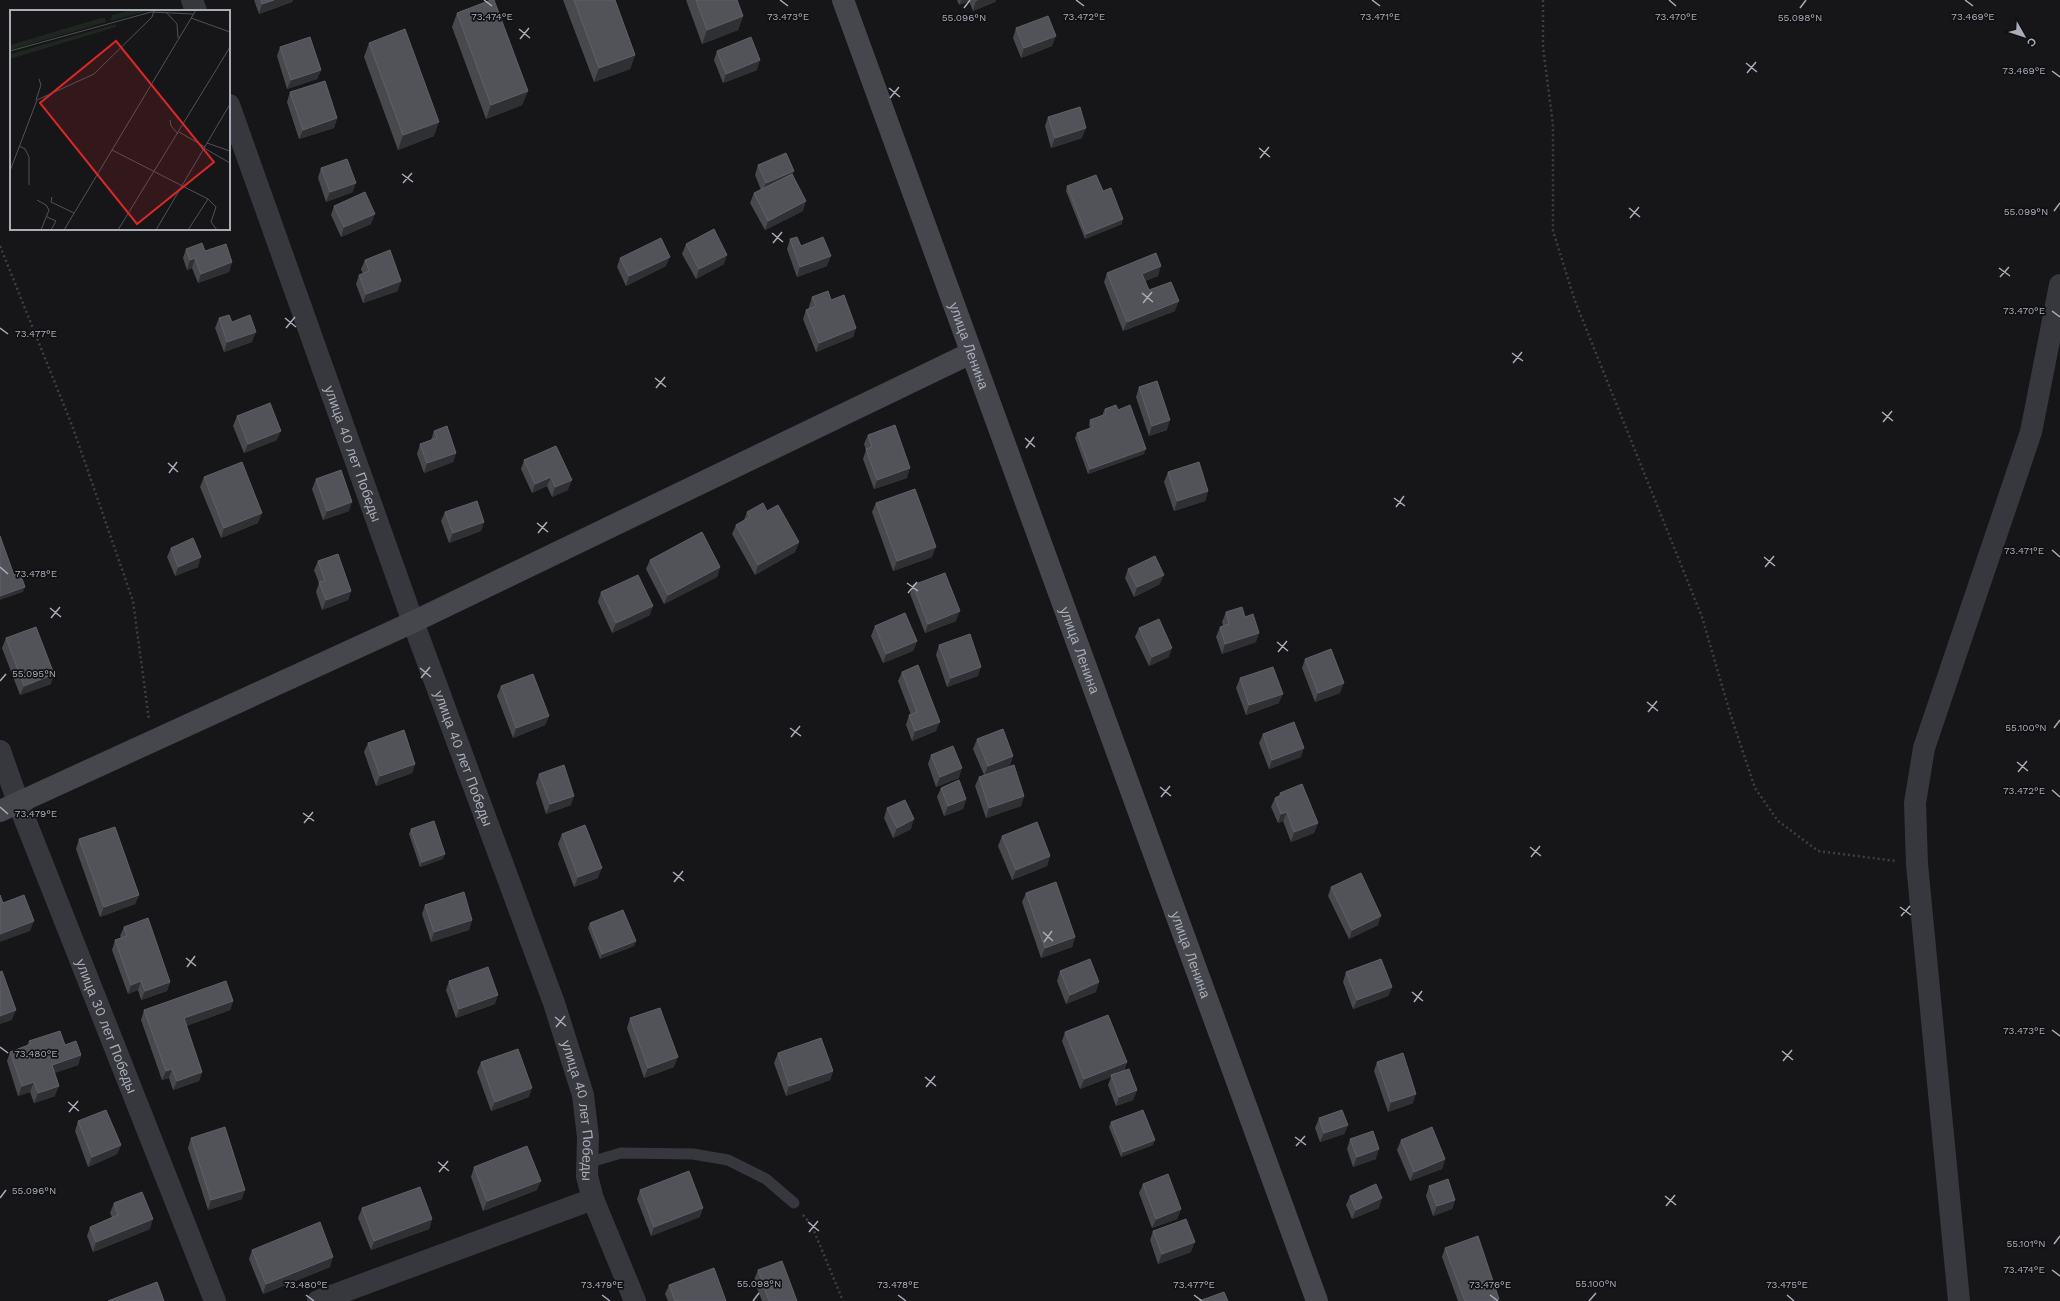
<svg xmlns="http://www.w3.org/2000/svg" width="2060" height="1301" viewBox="0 0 2060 1301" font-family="'Work Sans',sans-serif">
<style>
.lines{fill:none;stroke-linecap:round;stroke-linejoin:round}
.path{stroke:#3d3f44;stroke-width:2.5;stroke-dasharray:2 3;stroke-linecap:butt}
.lane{stroke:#37383d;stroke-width:11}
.street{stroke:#37383d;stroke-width:22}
.secondary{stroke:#45474d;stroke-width:22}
.wall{fill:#47494d}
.shaded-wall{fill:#2f3033}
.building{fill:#525359;stroke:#5f6168}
.ticks{fill:none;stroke:#a8adb8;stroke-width:1.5}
.labels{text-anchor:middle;stroke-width:3.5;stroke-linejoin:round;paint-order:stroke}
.street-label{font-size:14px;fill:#a8adb8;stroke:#111113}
.inset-road{fill:none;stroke:#505258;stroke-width:1}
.view{fill:#d62828;fill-opacity:0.15;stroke:#d62828;stroke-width:2}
.inset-edge{fill:none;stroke:#a8adb8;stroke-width:2}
.ticks-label{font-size:10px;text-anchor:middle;fill:#a8adb8;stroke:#111113;stroke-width:3.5;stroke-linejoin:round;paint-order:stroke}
</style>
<rect width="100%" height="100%" fill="#161618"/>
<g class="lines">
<g class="path">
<path d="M 1543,0 L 1543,47 L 1553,125 L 1553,231 L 1575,301 L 1702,617 L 1730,713 L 1755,788 L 1778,821 L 1818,851 L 1896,861"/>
<path d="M 0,246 L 73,428 L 133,601 L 149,720"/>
<path d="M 803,1215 L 812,1226 L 843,1301"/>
</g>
<path class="lane" d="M 587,1163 L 621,1153 L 693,1154 L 728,1160 L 766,1179 L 794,1203"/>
<g class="street">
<path d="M 192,0 L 196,11"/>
<path id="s1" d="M 229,105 L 413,622 L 554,1003 L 583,1095 L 588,1137 L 587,1176 L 593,1199 L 635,1301"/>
<path id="s2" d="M 0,751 L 18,802 L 215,1301"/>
<path d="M 318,1301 L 593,1199"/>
<path d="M 1959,1301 L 1917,864 L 1915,803 L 1924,748 L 2031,432 L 2060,285"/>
</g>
<g class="secondary">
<path id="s3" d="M 843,0 L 1317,1301"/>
<path d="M 0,811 L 413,622 L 971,353"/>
</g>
</g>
<g class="wall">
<path d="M 254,0 L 293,0 L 292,2 L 259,14 Z"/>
<path d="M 563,0 L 615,0 L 635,55 L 630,69 L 594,82 Z"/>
<path d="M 686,0 L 737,0 L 743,16 L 738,30 L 702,44 Z"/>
<path d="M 957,0 L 996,0 L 995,2 L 973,11 L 969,1 L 959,5 Z"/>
<path d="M 457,13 L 528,91 L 522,105 L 486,119 L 452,27 Z"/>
<path d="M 1016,28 L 1052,46 L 1021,58 L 1013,38 Z"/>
<path d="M 369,43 L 434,136 L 398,150 L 364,57 Z"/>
<path d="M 280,47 L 321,70 L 317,79 L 287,89 L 277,56 Z"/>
<path d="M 717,51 L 757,70 L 723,83 L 714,60 Z"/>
<path d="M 290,92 L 337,118 L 334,128 L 299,139 L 287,102 Z"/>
<path d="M 1048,117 L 1082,138 L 1051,148 L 1045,126 Z"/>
<path d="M 758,165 L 793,174 L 803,211 L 765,230 L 750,203 L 754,193 L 761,190 L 755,175 Z"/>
<path d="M 321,168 L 353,192 L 326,202 L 318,178 Z"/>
<path d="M 1067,186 L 1122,224 L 1085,239 L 1066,191 Z"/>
<path d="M 334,206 L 371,224 L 341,237 L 331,215 Z"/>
<path d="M 790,239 L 801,246 L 827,266 L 797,277 L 787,249 Z"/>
<path d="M 686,244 L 724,264 L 696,279 L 682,254 Z"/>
<path d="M 186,249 L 205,251 L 232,262 L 229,272 L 198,283 L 192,268 L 187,270 L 183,258 Z"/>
<path d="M 620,258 L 666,266 L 626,286 L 617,267 Z"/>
<path d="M 365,260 L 398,291 L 363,303 L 356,284 L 359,275 L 363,274 L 361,269 Z"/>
<path d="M 1107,273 L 1158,276 L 1145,281 L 1149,290 L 1175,311 L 1123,331 L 1104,282 Z"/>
<path d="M 812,297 L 831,300 L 856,328 L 853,337 L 816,352 L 803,319 L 806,310 L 809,308 L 809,307 Z"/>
<path d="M 219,318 L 232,322 L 252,342 L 224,352 L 215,328 Z"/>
<path d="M 1139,387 L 1167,430 L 1149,436 L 1136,397 Z"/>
<path d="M 1105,409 L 1118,410 L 1144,454 L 1088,474 L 1075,438 L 1077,433 L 1090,428 L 1089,425 L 1090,420 L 1103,415 L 1103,413 Z"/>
<path d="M 237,416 L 277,440 L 244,453 L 233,426 Z"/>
<path d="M 434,431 L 456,453 L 453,462 L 424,473 L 417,454 L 420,444 L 431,440 Z"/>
<path d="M 868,435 L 907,478 L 874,489 L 863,459 L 866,450 L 864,444 Z"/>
<path d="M 556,446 L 568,490 L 552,497 L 547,486 L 532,493 L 521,469 L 524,460 Z"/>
<path d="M 1168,472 L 1208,491 L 1205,501 L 1174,511 L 1164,482 Z"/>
<path d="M 204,477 L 258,523 L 221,538 L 200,487 Z"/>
<path d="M 316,479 L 349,511 L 323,520 L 312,489 Z"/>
<path d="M 876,503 L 932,557 L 893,571 L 872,512 Z"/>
<path d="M 445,512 L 484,522 L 481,531 L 449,543 L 441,521 Z"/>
<path d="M 747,512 L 799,542 L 795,552 L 755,575 L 732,534 L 736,525 L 744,520 Z"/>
<path d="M 171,548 L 198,567 L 175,576 L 167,557 Z"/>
<path d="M 650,560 L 720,567 L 717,577 L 664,604 L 646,569 Z"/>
<path d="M 318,561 L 351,591 L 348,600 L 322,610 L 316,592 L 319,583 L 314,570 Z"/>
<path d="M 1128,569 L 1160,584 L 1134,597 L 1125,578 Z"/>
<path d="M 913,585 L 956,621 L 925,633 L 910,594 Z"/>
<path d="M 601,592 L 650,615 L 612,633 L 598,602 Z"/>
<path d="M 1226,612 L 1245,617 L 1256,642 L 1222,654 L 1216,637 L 1220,627 L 1223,626 L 1222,622 Z"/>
<path d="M 875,626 L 917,641 L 913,651 L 883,663 L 871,636 Z"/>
<path d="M 1139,628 L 1169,657 L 1149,666 L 1135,637 Z"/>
<path d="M 6,638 L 51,684 L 20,695 L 2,648 Z"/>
<path d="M 939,645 L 978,676 L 947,687 L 936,655 Z"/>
<path d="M 1305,659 L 1340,693 L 1315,702 L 1302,668 Z"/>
<path d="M 902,672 L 936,731 L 912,741 L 906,725 L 909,715 L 911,715 L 898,681 Z"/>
<path d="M 1240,678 L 1279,703 L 1246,715 L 1236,688 Z"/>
<path d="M 501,686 L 549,716 L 545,725 L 513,738 L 497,696 Z"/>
<path d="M 1263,734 L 1301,757 L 1269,769 L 1259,743 Z"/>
<path d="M 977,739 L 1013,756 L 1010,765 L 996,771 L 1024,796 L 1021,806 L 986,818 L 975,786 L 979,777 L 984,775 L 973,749 Z"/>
<path d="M 368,743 L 415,764 L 412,773 L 376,786 L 364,752 Z"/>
<path d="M 931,755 L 959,778 L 936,787 L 928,764 Z"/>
<path d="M 539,774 L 571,805 L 546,814 L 536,783 Z"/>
<path d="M 941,788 L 966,799 L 963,809 L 944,816 L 937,797 Z"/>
<path d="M 1280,793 L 1318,823 L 1314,833 L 1291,842 L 1283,821 L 1278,823 L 1271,807 L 1275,798 L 1279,796 Z"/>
<path d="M 887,808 L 911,829 L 893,838 L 884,818 Z"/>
<path d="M 411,829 L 443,859 L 420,867 L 409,834 Z"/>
<path d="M 562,834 L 598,878 L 574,887 L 558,844 Z"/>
<path d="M 1002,836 L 1050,856 L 1047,866 L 1012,880 L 998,846 Z"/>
<path d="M 79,839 L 139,895 L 135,904 L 100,917 L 76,849 Z"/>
<path d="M 1331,887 L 1378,925 L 1349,939 L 1328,896 Z"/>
<path d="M 1026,893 L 1075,937 L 1072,947 L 1041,958 L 1022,902 Z"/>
<path d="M 425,905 L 472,920 L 469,930 L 431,942 L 422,914 Z"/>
<path d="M 590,923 L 636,941 L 634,946 L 600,959 L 588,928 Z"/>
<path d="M 124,927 L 170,982 L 167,991 L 141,1000 L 138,990 L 128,994 L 112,950 L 115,940 L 121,938 L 120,936 Z"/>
<path d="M 1060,971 L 1096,992 L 1066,1004 L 1057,981 Z"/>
<path d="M 1346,972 L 1392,987 L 1388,996 L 1353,1009 L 1343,982 Z"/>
<path d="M 449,981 L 495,1004 L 456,1018 L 446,990 Z"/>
<path d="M 233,1001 L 230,1010 L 186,1026 L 202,1072 L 199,1081 L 173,1090 L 169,1078 L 162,1080 L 141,1020 L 144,1010 Z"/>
<path d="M 630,1018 L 674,1067 L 644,1078 L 627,1028 Z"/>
<path d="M 1065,1032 L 1127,1062 L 1124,1071 L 1137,1090 L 1133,1100 L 1116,1106 L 1108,1085 L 1111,1077 L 1080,1089 L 1062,1041 Z"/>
<path d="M 29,1041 L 65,1045 L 81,1055 L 78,1065 L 54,1073 L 55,1096 L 34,1103 L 30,1092 L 18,1096 L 7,1061 L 10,1052 L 27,1046 Z"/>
<path d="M 778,1053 L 833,1071 L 830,1080 L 786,1096 L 774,1063 Z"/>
<path d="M 481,1062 L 529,1097 L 491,1111 L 477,1072 Z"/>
<path d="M 1377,1062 L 1413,1103 L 1388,1112 L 1374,1071 Z"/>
<path d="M 1319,1118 L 1348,1125 L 1344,1134 L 1320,1142 L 1315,1128 Z"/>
<path d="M 78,1121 L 121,1145 L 117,1154 L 88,1167 L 75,1131 Z"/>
<path d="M 1111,1122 L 1153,1145 L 1121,1157 L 1109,1127 Z"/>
<path d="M 191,1138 L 242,1199 L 208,1210 L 188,1148 Z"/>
<path d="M 1350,1139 L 1376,1159 L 1353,1167 L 1347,1149 Z"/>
<path d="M 1401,1140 L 1445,1159 L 1442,1169 L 1410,1181 L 1397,1150 Z"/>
<path d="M 474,1167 L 537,1190 L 483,1211 L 471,1177 Z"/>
<path d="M 1143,1184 L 1181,1209 L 1177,1219 L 1152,1228 L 1139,1193 Z"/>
<path d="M 1429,1186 L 1455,1200 L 1452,1209 L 1433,1216 L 1426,1196 Z"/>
<path d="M 640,1190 L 700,1217 L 651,1236 L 637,1199 Z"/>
<path d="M 1350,1196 L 1379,1208 L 1352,1219 L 1346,1205 Z"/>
<path d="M 114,1203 L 150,1229 L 93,1252 L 87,1236 L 90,1227 L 112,1217 L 110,1213 Z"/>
<path d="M 362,1208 L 432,1219 L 429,1229 L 371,1250 L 358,1218 Z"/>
<path d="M 1153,1231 L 1191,1252 L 1158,1264 L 1150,1240 Z"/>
<path d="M 1445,1248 L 1499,1299 L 1498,1301 L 1458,1301 L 1442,1257 Z"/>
<path d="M 252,1250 L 330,1267 L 263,1294 L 249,1259 Z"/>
<path d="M 758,1270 L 797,1301 L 762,1301 L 754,1280 Z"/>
<path d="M 669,1285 L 726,1301 L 668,1301 L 665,1294 Z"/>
</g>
<g class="shaded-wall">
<path d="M 274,0 L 293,0 L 292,2 L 259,14 L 262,4 Z"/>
<path d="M 961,0 L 970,0 L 969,1 L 959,5 Z"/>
<path d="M 979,0 L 996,0 L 995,2 L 973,11 L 976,1 Z"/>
<path d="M 743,16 L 738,30 L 702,44 L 707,30 Z"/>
<path d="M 1056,36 L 1052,46 L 1021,58 L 1024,48 Z"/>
<path d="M 635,55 L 630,69 L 594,82 L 599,68 Z"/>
<path d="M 760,60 L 757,70 L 723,83 L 726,74 Z"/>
<path d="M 321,70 L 317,79 L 287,89 L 291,80 Z"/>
<path d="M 528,91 L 522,105 L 486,119 L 491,105 Z"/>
<path d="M 337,118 L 334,128 L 299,139 L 303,130 Z"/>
<path d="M 439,122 L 434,136 L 398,150 L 403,135 Z"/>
<path d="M 1086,128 L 1082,138 L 1051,148 L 1055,138 Z"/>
<path d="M 794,171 L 791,180 L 762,193 L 766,183 Z"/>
<path d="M 356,183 L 353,192 L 326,202 L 330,192 Z"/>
<path d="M 806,201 L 803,211 L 765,230 L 768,221 Z"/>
<path d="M 375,214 L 371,224 L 341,237 L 344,227 Z"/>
<path d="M 1123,219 L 1122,224 L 1085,239 L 1086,234 Z"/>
<path d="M 727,255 L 724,264 L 696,279 L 699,269 Z"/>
<path d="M 831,256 L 827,266 L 797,277 L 800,267 Z"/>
<path d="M 670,257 L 666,266 L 626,286 L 629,276 Z"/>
<path d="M 195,258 L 192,268 L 187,270 L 190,260 Z"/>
<path d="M 232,262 L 229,272 L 198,283 L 201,274 Z"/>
<path d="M 1161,266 L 1158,276 L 1139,283 L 1142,274 Z"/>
<path d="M 401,281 L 398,291 L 363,303 L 366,294 Z"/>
<path d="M 1179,301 L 1175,311 L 1123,331 L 1127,322 Z"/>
<path d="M 856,328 L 853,337 L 816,352 L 819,343 Z"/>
<path d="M 256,332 L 252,342 L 224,352 L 227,342 Z"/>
<path d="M 1170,420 L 1167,430 L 1149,436 L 1152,426 Z"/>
<path d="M 281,431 L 277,440 L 244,453 L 248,444 Z"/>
<path d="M 1146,449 L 1144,454 L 1088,474 L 1090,469 Z"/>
<path d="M 456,453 L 453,462 L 424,473 L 427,463 Z"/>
<path d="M 910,468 L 907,478 L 874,489 L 877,480 Z"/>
<path d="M 551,477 L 547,486 L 532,493 L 535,484 Z"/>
<path d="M 572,480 L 568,490 L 552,497 L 555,487 Z"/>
<path d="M 1208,491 L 1205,501 L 1174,511 L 1177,501 Z"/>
<path d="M 352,502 L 349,511 L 323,520 L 327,511 Z"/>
<path d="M 262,513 L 258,523 L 221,538 L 224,528 Z"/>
<path d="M 484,522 L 481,531 L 449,543 L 453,533 Z"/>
<path d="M 799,542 L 795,552 L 755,575 L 758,565 Z"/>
<path d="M 936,547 L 932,557 L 893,571 L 897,561 Z"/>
<path d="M 201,557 L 198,567 L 175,576 L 178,567 Z"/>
<path d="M 720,567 L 717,577 L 664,604 L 668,595 Z"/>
<path d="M 1164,575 L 1160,584 L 1134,597 L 1137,587 Z"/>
<path d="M 25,587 L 23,592 L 0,600 L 0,596 Z"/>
<path d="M 351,591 L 348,600 L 322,610 L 326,600 Z"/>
<path d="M 653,606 L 650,615 L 612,633 L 616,623 Z"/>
<path d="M 960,611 L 956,621 L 925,633 L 928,624 Z"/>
<path d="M 1259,633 L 1256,642 L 1222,654 L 1225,644 Z"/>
<path d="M 917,641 L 913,651 L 883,663 L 886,654 Z"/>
<path d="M 1172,648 L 1169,657 L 1149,666 L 1152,657 Z"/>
<path d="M 981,667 L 978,676 L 947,687 L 951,678 Z"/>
<path d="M 54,674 L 51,684 L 20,695 L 24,686 Z"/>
<path d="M 1344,683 L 1340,693 L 1315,702 L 1318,693 Z"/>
<path d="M 1283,694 L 1279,703 L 1246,715 L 1249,705 Z"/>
<path d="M 549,716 L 545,725 L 513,738 L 516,728 Z"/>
<path d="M 940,722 L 936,731 L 912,741 L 915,731 Z"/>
<path d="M 1304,748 L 1301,757 L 1269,769 L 1272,760 Z"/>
<path d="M 1013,756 L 1010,765 L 984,776 L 988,766 Z"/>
<path d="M 415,764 L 412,773 L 376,786 L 380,776 Z"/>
<path d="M 962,768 L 959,778 L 936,787 L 940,777 Z"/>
<path d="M 574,796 L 571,805 L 546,814 L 550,804 Z"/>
<path d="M 1024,796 L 1021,806 L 986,818 L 989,808 Z"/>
<path d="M 966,799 L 963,809 L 944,816 L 948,806 Z"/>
<path d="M 1287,812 L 1283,821 L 1278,823 L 1281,814 Z"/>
<path d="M 914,819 L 911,829 L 893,838 L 897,828 Z"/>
<path d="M 1318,823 L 1314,833 L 1291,842 L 1294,832 Z"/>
<path d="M 445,854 L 443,859 L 420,867 L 422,862 Z"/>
<path d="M 1050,856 L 1047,866 L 1012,880 L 1016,870 Z"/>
<path d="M 602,868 L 598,878 L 574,887 L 578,877 Z"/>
<path d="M 139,895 L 135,904 L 100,917 L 104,907 Z"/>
<path d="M 1381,916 L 1378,925 L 1349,939 L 1352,930 Z"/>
<path d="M 472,920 L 469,930 L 431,942 L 434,932 Z"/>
<path d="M 34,921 L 30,931 L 0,942 L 0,934 Z"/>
<path d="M 1075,937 L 1072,947 L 1041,958 L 1045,948 Z"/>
<path d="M 636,941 L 634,946 L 600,959 L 602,954 Z"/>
<path d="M 141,981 L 138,990 L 128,994 L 131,985 Z"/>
<path d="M 170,982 L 167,991 L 141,1000 L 145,991 Z"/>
<path d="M 1099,982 L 1096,992 L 1066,1004 L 1070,995 Z"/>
<path d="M 1392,987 L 1388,996 L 1353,1009 L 1357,1000 Z"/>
<path d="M 498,995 L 495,1004 L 456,1018 L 459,1009 Z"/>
<path d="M 233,1001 L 230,1010 L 180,1028 L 184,1018 Z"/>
<path d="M 16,1010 L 12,1020 L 0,1024 L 0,1016 Z"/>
<path d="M 81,1055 L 78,1065 L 48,1075 L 52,1065 Z"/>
<path d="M 678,1057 L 674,1067 L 644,1078 L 648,1068 Z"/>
<path d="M 1127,1062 L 1123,1072 L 1111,1075 L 1111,1077 L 1080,1089 L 1084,1079 Z"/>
<path d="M 172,1069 L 169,1078 L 162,1080 L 166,1071 Z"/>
<path d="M 833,1071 L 830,1080 L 786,1096 L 789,1086 Z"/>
<path d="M 202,1072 L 199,1081 L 173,1090 L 177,1081 Z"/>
<path d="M 34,1082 L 30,1092 L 18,1096 L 22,1086 Z"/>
<path d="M 59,1086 L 55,1096 L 34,1103 L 38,1093 Z"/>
<path d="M 532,1088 L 529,1097 L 491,1111 L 495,1102 Z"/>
<path d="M 1137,1090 L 1133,1100 L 1116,1106 L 1119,1097 Z"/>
<path d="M 1416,1094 L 1413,1103 L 1388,1112 L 1391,1102 Z"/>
<path d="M 1348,1125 L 1344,1134 L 1320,1142 L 1324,1133 Z"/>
<path d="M 1155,1140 L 1153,1145 L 1121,1157 L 1123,1152 Z"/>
<path d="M 121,1145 L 117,1154 L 88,1167 L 92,1157 Z"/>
<path d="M 1379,1149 L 1376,1159 L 1353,1167 L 1357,1157 Z"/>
<path d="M 1445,1159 L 1442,1169 L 1410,1181 L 1414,1172 Z"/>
<path d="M 541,1181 L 537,1190 L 483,1211 L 487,1201 Z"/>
<path d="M 245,1190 L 242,1199 L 208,1210 L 211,1200 Z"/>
<path d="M 1382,1198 L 1379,1208 L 1352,1219 L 1356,1210 Z"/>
<path d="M 1455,1200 L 1452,1209 L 1433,1216 L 1437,1206 Z"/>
<path d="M 703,1208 L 700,1217 L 651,1236 L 654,1227 Z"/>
<path d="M 1181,1209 L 1177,1219 L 1152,1228 L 1156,1219 Z"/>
<path d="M 153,1219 L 150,1229 L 93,1252 L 96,1242 Z"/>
<path d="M 432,1219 L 429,1229 L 371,1250 L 374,1241 Z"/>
<path d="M 1195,1242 L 1191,1252 L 1158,1264 L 1162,1254 Z"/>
<path d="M 333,1257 L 330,1267 L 263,1294 L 266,1284 Z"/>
</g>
<g class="building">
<path d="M 261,0 L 274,0 L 262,4 Z"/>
<path d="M 491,0 L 494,0 L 528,91 L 491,105 L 457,13 Z"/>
<path d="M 574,0 L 615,0 L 635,55 L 599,68 Z"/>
<path d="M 696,0 L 737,0 L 743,16 L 707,30 Z"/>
<path d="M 1048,16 L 1056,36 L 1024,48 L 1016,28 Z"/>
<path d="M 405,29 L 439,122 L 403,135 L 369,43 Z"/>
<path d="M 310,37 L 321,70 L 291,80 L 280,47 Z"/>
<path d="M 751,37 L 760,60 L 726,74 L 717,51 Z"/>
<path d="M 325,81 L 337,118 L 303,130 L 290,92 Z"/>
<path d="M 1080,107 L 1086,128 L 1055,138 L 1048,117 Z"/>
<path d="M 786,153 L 794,171 L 766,183 L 758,165 Z"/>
<path d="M 347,159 L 356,183 L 330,192 L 321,168 Z"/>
<path d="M 792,174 L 806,201 L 768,221 L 754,193 Z"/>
<path d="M 1096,175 L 1103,191 L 1111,188 L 1123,219 L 1086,234 L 1067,186 Z"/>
<path d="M 365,192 L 375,214 L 344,227 L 334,206 Z"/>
<path d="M 714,229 L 727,255 L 699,269 L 686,244 Z"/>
<path d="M 797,237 L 801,246 L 823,237 L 831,256 L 800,267 L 790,239 Z"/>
<path d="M 661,238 L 670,257 L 629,276 L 620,258 Z"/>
<path d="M 202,243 L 205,251 L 226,244 L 232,262 L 201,274 L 195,258 L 190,260 L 186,249 Z"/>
<path d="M 390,250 L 401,281 L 366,294 L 359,275 L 369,271 L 365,260 Z"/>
<path d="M 1156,253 L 1161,266 L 1142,274 L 1149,290 L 1171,282 L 1179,301 L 1127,322 L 1107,273 Z"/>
<path d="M 828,291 L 831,300 L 844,295 L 856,328 L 819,343 L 806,310 L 816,306 L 812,297 Z"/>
<path d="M 229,315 L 232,322 L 250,315 L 256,332 L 227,342 L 219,318 Z"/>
<path d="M 1157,381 L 1170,420 L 1152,426 L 1139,387 Z"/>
<path d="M 270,403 L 281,431 L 248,444 L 237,416 Z"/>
<path d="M 1116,405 L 1118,410 L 1130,405 L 1146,449 L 1090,469 L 1077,433 L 1093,427 L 1090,420 L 1106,414 L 1105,409 Z"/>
<path d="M 895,425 L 910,468 L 877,480 L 866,449 L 872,447 L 868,435 Z"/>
<path d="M 447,426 L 456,453 L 427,463 L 420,444 L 437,438 L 434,431 Z"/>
<path d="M 556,446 L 572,480 L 555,487 L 551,477 L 535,484 L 524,460 Z"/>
<path d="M 242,462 L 262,513 L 224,528 L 204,477 Z"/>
<path d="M 1199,462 L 1208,491 L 1177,501 L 1168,472 Z"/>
<path d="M 341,470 L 352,502 L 327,511 L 316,479 Z"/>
<path d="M 915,489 L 936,547 L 897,561 L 876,503 Z"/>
<path d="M 477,501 L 484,522 L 453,533 L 445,512 Z"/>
<path d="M 763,503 L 767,511 L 778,505 L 799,542 L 758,565 L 736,525 L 750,517 L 747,512 Z"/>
<path d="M 702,532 L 720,567 L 668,595 L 650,560 Z"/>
<path d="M 0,536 L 14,575 L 20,573 L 25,587 L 0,596 Z"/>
<path d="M 193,538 L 201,557 L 178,567 L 171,548 Z"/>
<path d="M 338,554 L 351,591 L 326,600 L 319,582 L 325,581 L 318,561 Z"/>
<path d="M 1155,556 L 1164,575 L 1137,587 L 1128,569 Z"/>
<path d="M 945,573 L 960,611 L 928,624 L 913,585 Z"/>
<path d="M 638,575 L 653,606 L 616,623 L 601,592 Z"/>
<path d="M 1242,607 L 1245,617 L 1253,614 L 1259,633 L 1225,644 L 1220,627 L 1229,624 L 1226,612 Z"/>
<path d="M 905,613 L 917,641 L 886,654 L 875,626 Z"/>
<path d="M 1159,619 L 1172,648 L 1152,657 L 1139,628 Z"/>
<path d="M 36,627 L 54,674 L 24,686 L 6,638 Z"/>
<path d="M 970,634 L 981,667 L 951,678 L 939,645 Z"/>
<path d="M 1331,649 L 1344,683 L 1318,693 L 1305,659 Z"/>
<path d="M 918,665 L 940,722 L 915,731 L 909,715 L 917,712 L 902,672 Z"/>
<path d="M 1273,667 L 1283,694 L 1249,705 L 1240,678 Z"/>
<path d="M 533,674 L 549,716 L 516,728 L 501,686 Z"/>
<path d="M 1294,722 L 1304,748 L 1272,760 L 1263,734 Z"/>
<path d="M 1003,729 L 1013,756 L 988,766 L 977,739 Z"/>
<path d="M 404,730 L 415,764 L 380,776 L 368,743 Z"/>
<path d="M 953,746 L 962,768 L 940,777 L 931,755 Z"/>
<path d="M 564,765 L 574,796 L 550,804 L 539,774 Z"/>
<path d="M 1014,765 L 1024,796 L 989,808 L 979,777 Z"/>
<path d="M 959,780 L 966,799 L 948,806 L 941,788 Z"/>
<path d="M 1302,784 L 1318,823 L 1294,832 L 1287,812 L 1281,814 L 1275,798 L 1281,795 L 1280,793 Z"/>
<path d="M 905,800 L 914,819 L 897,828 L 887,808 Z"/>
<path d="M 434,821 L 445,854 L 422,862 L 411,829 Z"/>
<path d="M 1037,822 L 1050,856 L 1016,870 L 1002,836 Z"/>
<path d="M 585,825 L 602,868 L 578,877 L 562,834 Z"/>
<path d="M 115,827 L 139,895 L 104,907 L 79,839 Z"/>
<path d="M 1361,873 L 1381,916 L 1352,930 L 1331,887 Z"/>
<path d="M 1056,882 L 1075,937 L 1045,948 L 1026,893 Z"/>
<path d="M 464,892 L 472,920 L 434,932 L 425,905 Z"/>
<path d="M 0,895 L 3,903 L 24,895 L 34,921 L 0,934 Z"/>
<path d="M 623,910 L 636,941 L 602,954 L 590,923 Z"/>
<path d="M 148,918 L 170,982 L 145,991 L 141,981 L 131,985 L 115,940 L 127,936 L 124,927 Z"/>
<path d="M 1090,959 L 1099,982 L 1070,995 L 1060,971 Z"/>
<path d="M 1381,959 L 1392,987 L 1357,1000 L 1346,972 Z"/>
<path d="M 488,967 L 498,995 L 459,1009 L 449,981 Z"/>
<path d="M 2,971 L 16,1010 L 0,1016 L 0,972 Z"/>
<path d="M 226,981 L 233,1001 L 184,1018 L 202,1072 L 177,1081 L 172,1069 L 166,1071 L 144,1010 Z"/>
<path d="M 660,1008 L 678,1057 L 648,1068 L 630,1018 Z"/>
<path d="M 1108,1015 L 1127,1062 L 1084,1079 L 1065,1032 Z"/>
<path d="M 60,1031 L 65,1045 L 76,1041 L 81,1055 L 52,1065 L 59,1086 L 38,1093 L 34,1082 L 22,1086 L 10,1052 L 31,1044 L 29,1041 Z"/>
<path d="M 821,1038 L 833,1071 L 789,1086 L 778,1053 Z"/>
<path d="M 518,1049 L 532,1088 L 495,1102 L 481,1062 Z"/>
<path d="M 1403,1053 L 1416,1094 L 1391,1102 L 1377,1062 Z"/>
<path d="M 1129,1069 L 1137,1090 L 1119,1097 L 1111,1075 Z"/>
<path d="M 106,1110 L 121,1145 L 92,1157 L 78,1121 Z"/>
<path d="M 1143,1110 L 1155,1140 L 1123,1152 L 1111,1122 Z"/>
<path d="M 1342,1110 L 1348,1125 L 1324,1133 L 1319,1118 Z"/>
<path d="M 225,1127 L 245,1190 L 211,1200 L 191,1138 Z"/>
<path d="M 1432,1127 L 1445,1159 L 1414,1172 L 1401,1140 Z"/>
<path d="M 1373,1131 L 1379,1149 L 1357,1157 L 1350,1139 Z"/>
<path d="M 527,1146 L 541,1181 L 487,1201 L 474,1167 Z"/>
<path d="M 689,1171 L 703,1208 L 654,1227 L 640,1190 Z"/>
<path d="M 1168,1174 L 1181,1209 L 1156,1219 L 1143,1184 Z"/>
<path d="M 1448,1179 L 1455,1200 L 1437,1206 L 1429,1186 Z"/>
<path d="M 1376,1184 L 1382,1198 L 1356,1210 L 1350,1196 Z"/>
<path d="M 420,1187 L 432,1219 L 374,1241 L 362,1208 Z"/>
<path d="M 142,1192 L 153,1219 L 96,1242 L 90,1227 L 118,1215 L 114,1203 Z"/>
<path d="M 1186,1219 L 1195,1242 L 1162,1254 L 1153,1231 Z"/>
<path d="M 320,1222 L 333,1257 L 266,1284 L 252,1250 Z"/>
<path d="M 1478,1236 L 1499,1299 L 1494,1301 L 1465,1301 L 1445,1248 Z"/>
<path d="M 782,1261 L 797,1301 L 769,1301 L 758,1270 Z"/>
<path d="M 714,1268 L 726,1301 L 675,1301 L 669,1285 Z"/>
<path d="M 157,1282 L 164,1301 L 108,1301 Z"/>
<path d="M 1224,1292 L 1228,1301 L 1199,1301 Z"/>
</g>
<path class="ticks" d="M 484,0 L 492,6M 780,0 L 788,6M 1076,0 L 1084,6M 1372,0 L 1380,6M 1669,0 L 1676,6M 1965,0 L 1973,6M 964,8 L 970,0M 1800,8 L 1806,0M 519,29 L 530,38M 520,39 L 529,28M 1746,63 L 1757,72M 2052,71 L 2060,77M 1747,73 L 1756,62M 889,88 L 900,97M 890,98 L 899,87M 1259,148 L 1270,157M 1260,158 L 1269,147M 402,174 L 413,182M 403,183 L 412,173M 1629,208 L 1640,217M 2054,211 L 2060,203M 1630,218 L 1639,207M 772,233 L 783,242M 773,243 L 782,232M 1999,268 L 2010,276M 2000,277 L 2009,267M 1142,293 L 1153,302M 1143,303 L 1152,292M 2052,311 L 2060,317M 285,318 L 296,327M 0,328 L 8,334M 286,328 L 295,317M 1512,353 L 1523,361M 1513,363 L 1522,352M 655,378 L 666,387M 656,388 L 665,377M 1882,412 L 1893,421M 1883,422 L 1892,411M 1025,438 L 1035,447M 1026,448 L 1034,437M 168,463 L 178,472M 169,473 L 177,462M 1394,498 L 1405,506M 1396,507 L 1404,496M 537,523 L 548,532M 538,533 L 547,522M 2052,550 L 2060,557M 1764,557 L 1775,566M 0,567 L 8,574M 1765,567 L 1774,556M 907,583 L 918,591M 908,593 L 917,582M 50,608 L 61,617M 51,618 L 60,607M 1277,642 L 1288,651M 1278,652 L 1287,641M 420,668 L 431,677M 421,678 L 430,667M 0,681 L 6,674M 1647,702 L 1658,711M 1648,712 L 1657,701M 790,728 L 801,736M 2054,728 L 2060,720M 791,737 L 800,726M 2017,762 L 2028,771M 2018,772 L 2027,761M 1160,787 L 1171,796M 2052,790 L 2060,797M 1161,797 L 1170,786M 0,807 L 8,814M 303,813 L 314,821M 304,823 L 313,812M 1530,847 L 1541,856M 1531,857 L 1540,846M 673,872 L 684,881M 674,882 L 683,871M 1900,907 L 1911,915M 1901,916 L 1910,906M 1043,932 L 1053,941M 1044,942 L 1052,931M 186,958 L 196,966M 187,967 L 195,956M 1412,992 L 1423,1001M 1414,1002 L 1422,991M 555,1017 L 566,1026M 556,1027 L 565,1016M 2052,1030 L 2060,1036M 0,1047 L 8,1053M 1782,1051 L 1793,1060M 1783,1061 L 1792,1050M 925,1077 L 936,1086M 926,1087 L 935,1076M 68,1102 L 79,1111M 69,1112 L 78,1101M 1295,1137 L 1306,1145M 1296,1146 L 1305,1136M 438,1162 L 449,1171M 439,1172 L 448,1161M 1665,1196 L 1676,1205M 0,1198 L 6,1190M 1666,1206 L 1675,1195M 808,1222 L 819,1231M 809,1232 L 818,1221M 2054,1244 L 2060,1236M 2052,1270 L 2060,1276M 306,1295 L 314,1301M 602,1295 L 610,1301M 898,1295 L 906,1301M 1194,1295 L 1202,1301M 1490,1295 L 1498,1301M 1787,1295 L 1794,1301M 753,1301 L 759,1293M 1589,1301 L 1596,1293"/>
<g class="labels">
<g class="street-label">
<text dy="5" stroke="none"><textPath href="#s3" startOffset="368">улица Ленина</textPath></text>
<text dy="5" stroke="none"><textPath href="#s1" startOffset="370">улица 40 лет Победы</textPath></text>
<text dy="5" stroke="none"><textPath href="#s3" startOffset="692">улица Ленина</textPath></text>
<text dy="5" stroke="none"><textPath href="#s1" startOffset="694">улица 40 лет Победы</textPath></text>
<text dy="5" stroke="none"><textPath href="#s3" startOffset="1016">улица Ленина</textPath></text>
<text dy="5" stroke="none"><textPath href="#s2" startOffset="295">улица 30 лет Победы</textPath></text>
<text dy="5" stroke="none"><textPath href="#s1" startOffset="1066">улица 40 лет Победы</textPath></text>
</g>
</g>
<g transform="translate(10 10)">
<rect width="220" height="220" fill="#161618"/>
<path d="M 122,0 L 141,0 L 100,11 L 102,5 ZM 91,8 L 95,8 L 96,12 L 0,40 L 0,35 ZM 106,14 L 106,17 L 0,49 L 0,44 Z" fill="#1e261f"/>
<path class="inset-road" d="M 156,2 L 167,14 L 168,28M 181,8 L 220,22M 0,41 L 141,2 L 183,4M 26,90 L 31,75 L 29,69M 160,110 L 161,116 L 168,124M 169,122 L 195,137M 197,133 L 220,141M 9,136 L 15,139 L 19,147 L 19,175M 194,138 L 220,153M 102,140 L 198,189 L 206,197 L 201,212 L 207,220M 0,161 L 27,90 L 84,64 L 142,7 L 144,1M 42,187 L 41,192 L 64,203M 27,190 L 36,195 L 39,200 L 31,220M 37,207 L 46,211 L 41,220M 54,220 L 186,0M 108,220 L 220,37M 146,220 L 220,94M 178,220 L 198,189"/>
<path class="view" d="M 106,31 L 204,152 L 127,214 L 30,93 Z"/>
<rect width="220" height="220" class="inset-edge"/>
</g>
<g class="ticks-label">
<text x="1973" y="20">73.469°E</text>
<text x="492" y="20">73.474°E</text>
<text x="788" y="20">73.473°E</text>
<text x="1084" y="20">73.472°E</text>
<text x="1380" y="20">73.471°E</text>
<text x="1676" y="20">73.470°E</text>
<text x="964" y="21">55.096°N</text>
<text x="1800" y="21">55.098°N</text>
<text x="2024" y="74">73.469°E</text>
<text x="2026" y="215">55.099°N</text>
<text x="2024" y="314">73.470°E</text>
<text x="36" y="337">73.477°E</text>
<text x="2024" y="554">73.471°E</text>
<text x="36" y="577">73.478°E</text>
<text x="34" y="677">55.095°N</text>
<text x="2026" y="731">55.100°N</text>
<text x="2024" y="794">73.472°E</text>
<text x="36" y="817">73.479°E</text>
<text x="2024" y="1034">73.473°E</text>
<text x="36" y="1057">73.480°E</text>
<text x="34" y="1194">55.096°N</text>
<text x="2026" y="1247">55.101°N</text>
<text x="2024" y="1273">73.474°E</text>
<text x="759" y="1287">55.098°N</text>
<text x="1596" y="1287">55.100°N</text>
<text x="306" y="1288">73.480°E</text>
<text x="602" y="1288">73.479°E</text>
<text x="898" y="1288">73.478°E</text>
<text x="1194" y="1288">73.477°E</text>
<text x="1490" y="1288">73.476°E</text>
<text x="1787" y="1288">73.475°E</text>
</g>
<g transform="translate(2024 36) rotate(129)" stroke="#111113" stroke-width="3" paint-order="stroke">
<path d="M0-3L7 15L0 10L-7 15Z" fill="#a8adb8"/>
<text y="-6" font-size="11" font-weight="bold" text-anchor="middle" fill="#a8adb8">С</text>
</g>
</svg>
